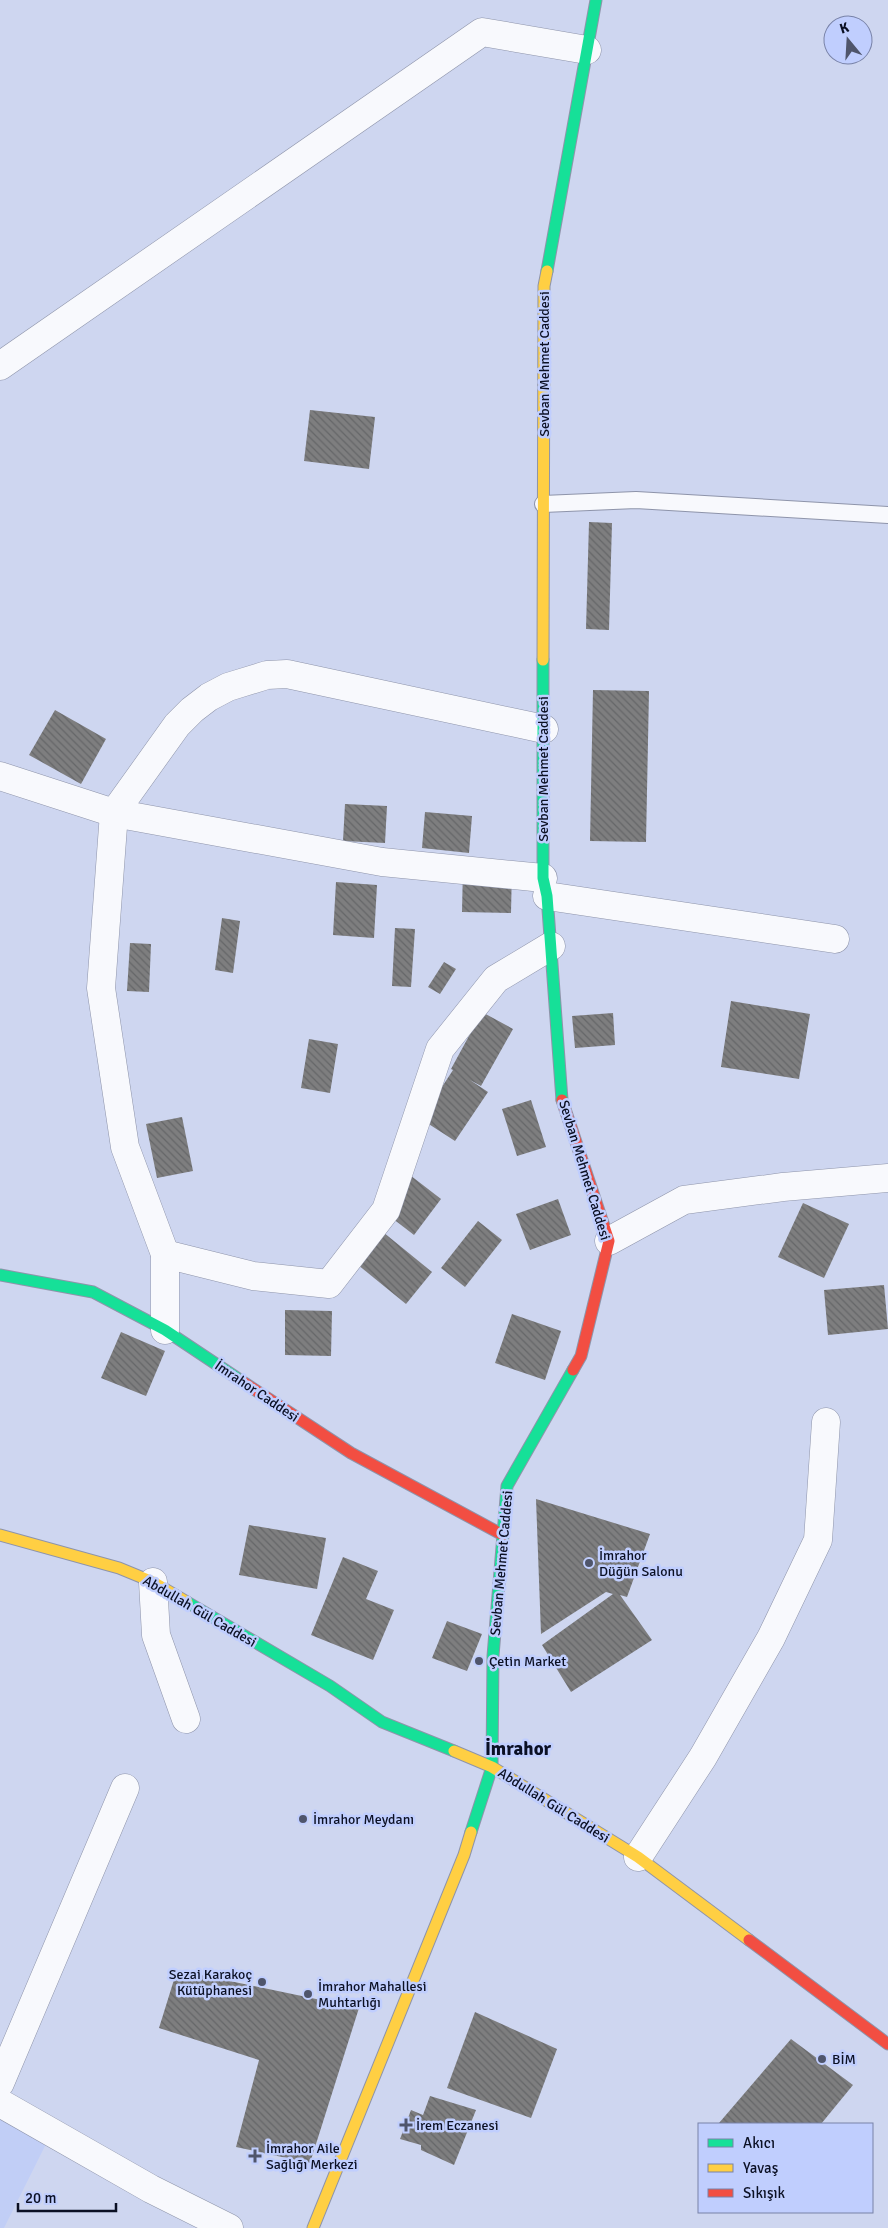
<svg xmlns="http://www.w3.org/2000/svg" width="888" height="2228" viewBox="0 0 888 2228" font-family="Signika,sans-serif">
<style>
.built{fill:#c1cef6}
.building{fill:url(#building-back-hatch)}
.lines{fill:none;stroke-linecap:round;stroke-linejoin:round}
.lane-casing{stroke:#8e94aa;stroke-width:18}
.street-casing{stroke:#8e94aa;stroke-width:29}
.fast-casing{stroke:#8e94aa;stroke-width:13}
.slow-casing{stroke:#8e94aa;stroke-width:13}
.jam-casing{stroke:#8e94aa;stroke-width:13}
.lane{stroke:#f8f9fd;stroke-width:16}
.street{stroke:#f8f9fd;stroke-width:28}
.fast{stroke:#16e098;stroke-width:11}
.slow{stroke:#ffcf43;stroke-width:11}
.jam{stroke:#f24e42;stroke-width:11}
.poi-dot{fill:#4f556b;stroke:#c0cefe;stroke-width:2}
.labels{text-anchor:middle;stroke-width:5;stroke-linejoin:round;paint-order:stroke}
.street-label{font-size:14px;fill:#0b1024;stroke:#c0cefe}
.poi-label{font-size:14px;fill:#0b1024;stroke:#c0cefe;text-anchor:start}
.district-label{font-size:19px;font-weight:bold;fill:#0b1024;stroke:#c0cefe}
</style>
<defs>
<pattern id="building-back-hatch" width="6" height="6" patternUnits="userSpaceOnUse" patternTransform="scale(1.25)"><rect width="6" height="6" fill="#7e7e7f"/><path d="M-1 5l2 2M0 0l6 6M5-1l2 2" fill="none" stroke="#656668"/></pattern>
</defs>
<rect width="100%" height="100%" fill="#ced6f0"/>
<path class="built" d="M 0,2119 L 48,2140 L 4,2228 L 0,2228 Z"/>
<g class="building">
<path d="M 310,410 L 375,417 L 369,469 L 304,461 Z"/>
<path d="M 589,522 L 612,523 L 609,630 L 586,629 Z"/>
<path d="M 593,690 L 649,691 L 646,842 L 590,841 Z"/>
<path d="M 55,710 L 106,739 L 81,784 L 29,755 Z"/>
<path d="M 345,804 L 387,806 L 385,843 L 343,841 Z"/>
<path d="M 425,812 L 472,816 L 469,853 L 422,848 Z"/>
<path d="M 463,867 L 512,868 L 511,913 L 462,912 Z"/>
<path d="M 336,882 L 377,885 L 374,938 L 333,935 Z"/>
<path d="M 222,918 L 240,921 L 233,973 L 215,970 Z"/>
<path d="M 395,928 L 415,929 L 411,987 L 392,986 Z"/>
<path d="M 130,943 L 151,944 L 149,992 L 127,991 Z"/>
<path d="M 444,962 L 456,969 L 440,994 L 428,987 Z"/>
<path d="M 731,1001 L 810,1014 L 799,1079 L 721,1067 Z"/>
<path d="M 482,1012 L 513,1029 L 481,1086 L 470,1080 L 488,1092 L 455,1141 L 421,1119 L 453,1070 L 451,1069 Z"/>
<path d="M 613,1013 L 615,1045 L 575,1048 L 572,1016 Z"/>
<path d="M 309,1039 L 338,1044 L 330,1093 L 301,1088 Z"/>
<path d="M 531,1100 L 546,1147 L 517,1156 L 502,1109 Z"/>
<path d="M 182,1117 L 193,1171 L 157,1178 L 146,1124 Z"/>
<path d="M 406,1172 L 441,1199 L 414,1235 L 379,1208 Z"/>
<path d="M 558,1199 L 571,1235 L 530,1250 L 516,1214 Z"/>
<path d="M 803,1203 L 849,1224 L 824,1278 L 778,1257 Z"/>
<path d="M 478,1221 L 502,1240 L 465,1287 L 441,1268 Z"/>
<path d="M 378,1228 L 432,1272 L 406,1304 L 352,1260 Z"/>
<path d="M 884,1285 L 888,1329 L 828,1335 L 824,1290 Z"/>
<path d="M 285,1310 L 332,1311 L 331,1356 L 285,1355 Z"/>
<path d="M 512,1314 L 561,1331 L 545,1380 L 495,1363 Z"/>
<path d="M 121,1332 L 165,1351 L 146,1396 L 101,1378 Z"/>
<path d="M 536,1499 L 650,1534 L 627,1597 L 620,1595 L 652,1640 L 571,1692 L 542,1645 L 613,1594 L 606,1592 L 541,1634 Z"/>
<path d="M 249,1525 L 326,1538 L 317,1589 L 239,1575 Z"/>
<path d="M 343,1557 L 378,1571 L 366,1599 L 394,1610 L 373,1660 L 311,1635 Z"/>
<path d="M 447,1621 L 482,1634 L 467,1671 L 432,1658 Z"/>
<path d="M 177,1970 L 359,2008 L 310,2163 L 236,2147 L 259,2060 L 159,2028 Z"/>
<path d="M 475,2012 L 557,2049 L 531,2118 L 447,2088 Z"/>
<path d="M 791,2039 L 853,2085 L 821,2124 L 719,2123 Z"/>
<path d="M 430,2096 L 476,2110 L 454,2165 L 421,2150 L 421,2145 L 400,2139 L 411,2110 L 423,2115 Z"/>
</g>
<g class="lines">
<g class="lane-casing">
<path id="lane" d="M 543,504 L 636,500 L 888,515"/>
</g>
<g class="street-casing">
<g id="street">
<path d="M 0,366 L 482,32 L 587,50"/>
<path d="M 0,776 L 114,813 L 382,862 L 543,878"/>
<path d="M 547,896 L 835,939"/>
<path d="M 609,1241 L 684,1200 L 783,1187 L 888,1178"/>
<path d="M 165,1254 L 253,1276 L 329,1284 L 386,1210 L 440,1049 L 496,979 L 551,946"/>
<path d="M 165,1330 L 165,1254 L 125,1147 L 101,988 L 114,813 L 177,725 L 192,710 L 209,697 L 228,687 L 267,675 L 287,674 L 544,729"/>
<path d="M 153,1582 L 156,1635 L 186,1719"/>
<path d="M 638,1857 L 703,1757 L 771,1638 L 818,1540 L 826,1422"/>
<path d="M 0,2083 L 125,1788"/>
<path d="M 0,2103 L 151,2189 L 229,2228"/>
</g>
</g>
<g class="fast-casing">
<g id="fast">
<path d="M 547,271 L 596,0"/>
<path d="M 543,660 L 543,878 L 547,896 L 562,1100"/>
<path d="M 0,1275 L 93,1292 L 165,1330 L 240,1380"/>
<path d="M 187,1602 L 330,1686 L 382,1722 L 454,1751"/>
<path d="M 471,1832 L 492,1767 L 493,1656 L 507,1486 L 573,1370"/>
</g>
</g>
<g class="slow-casing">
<g id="slow">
<path d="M 543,660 L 544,286 L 547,271"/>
<path d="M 0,1535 L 119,1568 L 153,1582 L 187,1602"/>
<path d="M 454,1751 L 492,1767 L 638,1857 L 749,1940"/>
<path d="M 313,2228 L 464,1855 L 471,1832"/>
</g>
</g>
<g class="jam-casing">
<g id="jam">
<path d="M 562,1100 L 609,1241 L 581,1356 L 573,1370"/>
<path d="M 240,1380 L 351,1453 L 503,1535"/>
<path d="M 749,1940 L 888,2044"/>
</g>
</g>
<use href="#lane" class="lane"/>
<use href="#street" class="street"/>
<use href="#fast" class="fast"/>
<use href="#slow" class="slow"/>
<use href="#jam" class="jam"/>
</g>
<g class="poi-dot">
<circle cx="589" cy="1563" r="5"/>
<circle cx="479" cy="1661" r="5"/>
<circle cx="303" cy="1819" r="5"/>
<circle cx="262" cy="1982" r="5"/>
<circle cx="308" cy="1994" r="5"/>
<circle cx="822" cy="2059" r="5"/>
<path d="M403.5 2117.5h5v5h5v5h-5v5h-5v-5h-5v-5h5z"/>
<path d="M252.5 2148.5h5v5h5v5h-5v5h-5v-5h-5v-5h5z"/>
</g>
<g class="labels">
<g class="street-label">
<text transform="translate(544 364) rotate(-90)" y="5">Sevban Mehmet Caddesi</text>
<text transform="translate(543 769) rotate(-90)" y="5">Sevban Mehmet Caddesi</text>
<text transform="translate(585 1170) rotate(73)" y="5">Sevban Mehmet Caddesi</text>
<text transform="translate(257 1391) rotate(34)" y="5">İmrahor Caddesi</text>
<text transform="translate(501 1563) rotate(-85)" y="5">Sevban Mehmet Caddesi</text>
<text transform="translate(200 1611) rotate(30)" y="5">Abdullah Gül Caddesi</text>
<text transform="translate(554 1805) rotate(32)" y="5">Abdullah Gül Caddesi</text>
</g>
<g class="poi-label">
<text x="599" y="1560">İmrahor<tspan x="599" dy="16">Düğün Salonu</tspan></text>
<text x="489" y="1666">Çetin Market</text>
<text x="313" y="1824">İmrahor Meydanı</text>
<text x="252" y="1979" text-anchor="end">Sezai Karakoç<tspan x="252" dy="16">Kütüphanesi</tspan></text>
<text x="318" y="1991">İmrahor Mahallesi<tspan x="318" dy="16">Muhtarlığı</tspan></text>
<text x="832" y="2064">BİM</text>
<text x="416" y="2130">İrem Eczanesi</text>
<text x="266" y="2153">İmrahor Aile<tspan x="266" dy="16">Sağlığı Merkezi</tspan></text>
</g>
<g class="district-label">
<text x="518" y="1755">İmrahor</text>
</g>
</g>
<rect x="698" y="2123" width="175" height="90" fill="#c0cefe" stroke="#7882a7"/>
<rect x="708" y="2139" width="25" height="8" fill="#16e098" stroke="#7882a7"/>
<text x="743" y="2148" font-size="15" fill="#0b1024">Akıcı</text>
<rect x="708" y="2164" width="25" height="8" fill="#ffcf43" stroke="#7882a7"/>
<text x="743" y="2173" font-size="15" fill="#0b1024">Yavaş</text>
<rect x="708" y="2189" width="25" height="8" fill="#f24e42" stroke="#7882a7"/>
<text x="743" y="2198" font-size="15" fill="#0b1024">Sıkışık</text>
<g transform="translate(848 40) rotate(342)"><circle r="24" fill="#c0cefe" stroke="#7882a7"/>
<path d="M0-4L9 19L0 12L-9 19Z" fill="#4f556b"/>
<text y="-8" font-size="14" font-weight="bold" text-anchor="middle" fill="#0b1024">K</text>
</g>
<path d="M18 2203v8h98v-8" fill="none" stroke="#0b1024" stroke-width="2.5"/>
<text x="25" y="2203" font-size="15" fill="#0b1024" stroke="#c0cefe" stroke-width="4" paint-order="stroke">20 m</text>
</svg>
